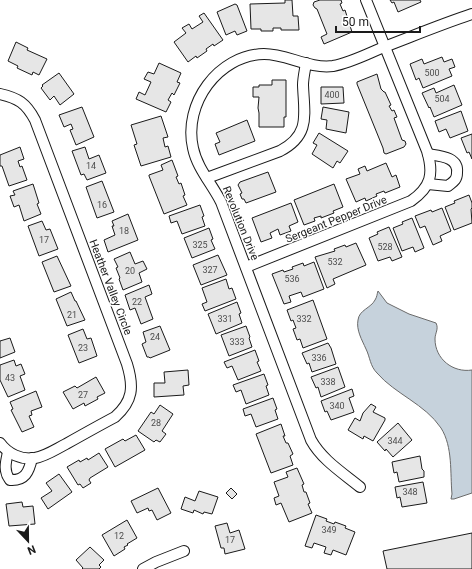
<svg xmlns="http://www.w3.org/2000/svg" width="472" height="569" viewBox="0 0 472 569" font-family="Roboto,sans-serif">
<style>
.water{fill:#c6d2dc;stroke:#6a6a6a}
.building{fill:#e6e6e6;stroke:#1a1a1a}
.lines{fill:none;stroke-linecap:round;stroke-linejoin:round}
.minor-casing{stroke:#1a1a1a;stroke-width:12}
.minor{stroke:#fff;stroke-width:10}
.labels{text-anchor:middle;stroke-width:3;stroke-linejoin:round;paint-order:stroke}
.number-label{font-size:9px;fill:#4d4d4d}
.street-label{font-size:11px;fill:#1a1a1a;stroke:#fff}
</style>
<rect width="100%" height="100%" fill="#fff"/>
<path class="water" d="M 378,291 L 387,303 L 409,314 L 436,323 C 439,329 435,333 435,339 C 435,359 453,373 472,370 L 472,493 L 454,499 L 451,499 L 452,494 C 450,473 453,447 441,428 C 425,404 395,394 377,373 C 370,366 370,357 366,349 C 362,340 356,330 358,320 C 359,310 371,308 375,300 C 377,297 377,294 378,291 Z"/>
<g class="building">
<path d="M 285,0 L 292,0 L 293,16 L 298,16 L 299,30 L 281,30 L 281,28 L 273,28 L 273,31 L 261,31 L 261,29 L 251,29 L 250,4 L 285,3 Z"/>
<path d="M 320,0 L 341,0 L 342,3 L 340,4 L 343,11 L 345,10 L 352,32 L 324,44 L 321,37 L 327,34 L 317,9 L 315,8 L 313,5 L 314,2 Z"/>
<path d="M 390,0 L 420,0 L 421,2 L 398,12 L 394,2 L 392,3 Z"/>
<path d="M 235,4 L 237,5 L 247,31 L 237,35 L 235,31 L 226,35 L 217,12 Z"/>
<path d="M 204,13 L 223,40 L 214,46 L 213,44 L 206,49 L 207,51 L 197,58 L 196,56 L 188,62 L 174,42 L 186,33 L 182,28 L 189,24 L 192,29 L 203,22 L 199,16 Z"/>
<path d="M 16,42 L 28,48 L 27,50 L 47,59 L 39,75 L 33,72 L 32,75 L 17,68 L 18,66 L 8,61 Z"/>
<path d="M 442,57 L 444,62 L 452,59 L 455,67 L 449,69 L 452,76 L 423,88 L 419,78 L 416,80 L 410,64 L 422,59 L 424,64 Z"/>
<path d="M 159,63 L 181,73 L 177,82 L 180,83 L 174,95 L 172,93 L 168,100 L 171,102 L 166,112 L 136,99 L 139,92 L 145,95 L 151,82 L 144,79 L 148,72 L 154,74 Z"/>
<path d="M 59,73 L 74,94 L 60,105 L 54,96 L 50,100 L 41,88 L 43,86 L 42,85 Z"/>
<path d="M 377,74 L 381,89 L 384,92 L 385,92 L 391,105 L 389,106 L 392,111 L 394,110 L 397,117 L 394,118 L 402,140 L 405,141 L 406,144 L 404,147 L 386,154 L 384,153 L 383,148 L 357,84 L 357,82 Z"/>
<path d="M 272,80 L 286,80 L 286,117 L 284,117 L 284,127 L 259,127 L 259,113 L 258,108 L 259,97 L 253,97 L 253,87 L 259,87 L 259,85 L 272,85 Z"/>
<path d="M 454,85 L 462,105 L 434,117 L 430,107 L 429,108 L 422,93 L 434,88 L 436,93 Z"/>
<path d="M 321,87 L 343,87 L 344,103 L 321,104 Z"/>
<path d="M 82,107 L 94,137 L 76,145 L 70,130 L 73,129 L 71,124 L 64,127 L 59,115 Z"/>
<path d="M 323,107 L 349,112 L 346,133 L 326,129 L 327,120 L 321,119 Z"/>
<path d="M 461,111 L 468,131 L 450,138 L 446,129 L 439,132 L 435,121 Z"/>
<path d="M 161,116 L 168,137 L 163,138 L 165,147 L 168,146 L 171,157 L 141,166 L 134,145 L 137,144 L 131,125 Z"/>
<path d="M 247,120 L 255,141 L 219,155 L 215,144 L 220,142 L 216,133 Z"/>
<path d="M 319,133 L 348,151 L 340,163 L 337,161 L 333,168 L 312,154 L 317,145 L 313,143 Z"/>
<path d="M 472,134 L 472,159 L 469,152 L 467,153 L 461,138 Z"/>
<path d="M 20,147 L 24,159 L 18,161 L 20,167 L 22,166 L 27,180 L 9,186 L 2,166 L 0,166 L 0,155 Z"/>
<path d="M 85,147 L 89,159 L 99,155 L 106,173 L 87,180 L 84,174 L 81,175 L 72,151 Z"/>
<path d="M 172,160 L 178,176 L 176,177 L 179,184 L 181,183 L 185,195 L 183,196 L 187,205 L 164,214 L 149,176 L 149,175 L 163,170 L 161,165 Z"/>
<path d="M 386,163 L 392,177 L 396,175 L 400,187 L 385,193 L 384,191 L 376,194 L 377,196 L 366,201 L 365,198 L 356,202 L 346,179 L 360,174 L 358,169 L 365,166 L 367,171 Z"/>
<path d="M 268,172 L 276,192 L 246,203 L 244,199 L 242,199 L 240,194 L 242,193 L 238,185 L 240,182 Z"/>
<path d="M 102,181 L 114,212 L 97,218 L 86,187 Z"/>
<path d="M 33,184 L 39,203 L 37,204 L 41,214 L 24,221 L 19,205 L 14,207 L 10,196 L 15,195 L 13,191 Z"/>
<path d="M 334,184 L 343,207 L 333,211 L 334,213 L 321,218 L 321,216 L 314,218 L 315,221 L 304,225 L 294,200 Z"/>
<path d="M 469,195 L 472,203 L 472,208 L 471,209 L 472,223 L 454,230 L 445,207 L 455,203 L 454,201 Z"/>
<path d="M 291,203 L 298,222 L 289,226 L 291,231 L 280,235 L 278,229 L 270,233 L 272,238 L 261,242 L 252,218 Z"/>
<path d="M 200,205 L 204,216 L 202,217 L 205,226 L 182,234 L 177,221 L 171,223 L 169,216 Z"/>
<path d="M 442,208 L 451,231 L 440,236 L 442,241 L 433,245 L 425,226 L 420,228 L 415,216 L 431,210 L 432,212 Z"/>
<path d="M 128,214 L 138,240 L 108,252 L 104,240 L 115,235 L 112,226 L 114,226 L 112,221 Z"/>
<path d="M 412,218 L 424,248 L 415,252 L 413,247 L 402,251 L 393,228 L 403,224 L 402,222 Z"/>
<path d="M 42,221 L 46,230 L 50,229 L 58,249 L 39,256 L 28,226 Z"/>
<path d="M 389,227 L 402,257 L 392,261 L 390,257 L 378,261 L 369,238 L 378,234 L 377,232 Z"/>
<path d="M 209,228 L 213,239 L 211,240 L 215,249 L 192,258 L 184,238 Z"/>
<path d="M 356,243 L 366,265 L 333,279 L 335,284 L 327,288 L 315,257 L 335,251 L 334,249 L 345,245 L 346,247 Z"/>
<path d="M 130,252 L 135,264 L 143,261 L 147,269 L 139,273 L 142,282 L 123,290 L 119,279 L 120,278 L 116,268 L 118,267 L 114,259 Z"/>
<path d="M 218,255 L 227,275 L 201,285 L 193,265 Z"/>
<path d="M 57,256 L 71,286 L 54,292 L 42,262 Z"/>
<path d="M 314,262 L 324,289 L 303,297 L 301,292 L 289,296 L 291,302 L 284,304 L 272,274 L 283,270 L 284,272 L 293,269 L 292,267 L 303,263 L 304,266 Z"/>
<path d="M 226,279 L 229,289 L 232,288 L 236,299 L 205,311 L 202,304 L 207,302 L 202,288 Z"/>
<path d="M 149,285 L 152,294 L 145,297 L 153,319 L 141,324 L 135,308 L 130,310 L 125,295 Z"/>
<path d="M 71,292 L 75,301 L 76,301 L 85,320 L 67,326 L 56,299 Z"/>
<path d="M 313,300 L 327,339 L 303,348 L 300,339 L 297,340 L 293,329 L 296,328 L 293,320 L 291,321 L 287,310 Z"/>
<path d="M 237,302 L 241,313 L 239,314 L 242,323 L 216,334 L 208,314 Z"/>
<path d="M 160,326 L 170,350 L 150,358 L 149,357 L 147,357 L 142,344 L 146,342 L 143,332 Z"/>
<path d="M 246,326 L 250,337 L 249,338 L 252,347 L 229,356 L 221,335 Z"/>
<path d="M 83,329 L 87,339 L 91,338 L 97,356 L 79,363 L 68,335 Z"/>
<path d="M 10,338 L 15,352 L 0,358 L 0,341 Z"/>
<path d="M 328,343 L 331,348 L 336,364 L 312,372 L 309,363 L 307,364 L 302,353 Z"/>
<path d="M 255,350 L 259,361 L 257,362 L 261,371 L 238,380 L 232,366 L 227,368 L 224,362 Z"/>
<path d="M 14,360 L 16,366 L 21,364 L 25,374 L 20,376 L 25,390 L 8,397 L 0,380 L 0,365 Z"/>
<path d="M 338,367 L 345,387 L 321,397 L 318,387 L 316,388 L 311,377 Z"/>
<path d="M 188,370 L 189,385 L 183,386 L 184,395 L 154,397 L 154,383 L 165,383 L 164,372 Z"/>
<path d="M 264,374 L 268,385 L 266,386 L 269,395 L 246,404 L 241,390 L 236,392 L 233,385 Z"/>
<path d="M 96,377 L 105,393 L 97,397 L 98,399 L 85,406 L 84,403 L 73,409 L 63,392 L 75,386 L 77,388 Z"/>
<path d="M 352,389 L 354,396 L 349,398 L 354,412 L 331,420 L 327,411 L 325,412 L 321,401 Z"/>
<path d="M 36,391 L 42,407 L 31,411 L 32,415 L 29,416 L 34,427 L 22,432 L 11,410 L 13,409 L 10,402 Z"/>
<path d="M 273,398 L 277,409 L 275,410 L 278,419 L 256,427 L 251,414 L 245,416 L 243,409 Z"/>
<path d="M 371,404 L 376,407 L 373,412 L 385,418 L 385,420 L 373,441 L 364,436 L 363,439 L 348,430 L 355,418 L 360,421 L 363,413 Z"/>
<path d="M 160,405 L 173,414 L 162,431 L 166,434 L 160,442 L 156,440 L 154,442 L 138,431 L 151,412 L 154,414 Z"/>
<path d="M 398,423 L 412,440 L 393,457 L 386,449 L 385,451 L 377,442 Z"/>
<path d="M 281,424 L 285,436 L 283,436 L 286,443 L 288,443 L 293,454 L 290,456 L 293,465 L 271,473 L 256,434 Z"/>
<path d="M 136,435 L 145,450 L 115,467 L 105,449 L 123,439 L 125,441 Z"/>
<path d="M 99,453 L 108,467 L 90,478 L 89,480 L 91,483 L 83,488 L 80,484 L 78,485 L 67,467 L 79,460 L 80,462 L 87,458 L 88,460 Z"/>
<path d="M 420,456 L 422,469 L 424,471 L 424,477 L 399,482 L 397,472 L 394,473 L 392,462 Z"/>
<path d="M 297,468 L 304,484 L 302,485 L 304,492 L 306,492 L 310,503 L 308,504 L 312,513 L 289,522 L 281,503 L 276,505 L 274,498 L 279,496 L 274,482 L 288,477 L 286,472 Z"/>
<path d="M 59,474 L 72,492 L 48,509 L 41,498 L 52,491 L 46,483 Z"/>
<path d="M 423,482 L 427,503 L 402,507 L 400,497 L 397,498 L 395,487 Z"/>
<path d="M 158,488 L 171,513 L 157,520 L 152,510 L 149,511 L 148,508 L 137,513 L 131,501 Z"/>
<path d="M 231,488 L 237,494 L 232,499 L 226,493 Z"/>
<path d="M 199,491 L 218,497 L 212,514 L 204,512 L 203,514 L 194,510 L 193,513 L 181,509 L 185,497 L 195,501 Z"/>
<path d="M 22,502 L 23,507 L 33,506 L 35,524 L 9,526 L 6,504 Z"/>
<path d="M 316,515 L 327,519 L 326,521 L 334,524 L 335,522 L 346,526 L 345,528 L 355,532 L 346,555 L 333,550 L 331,555 L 324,553 L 326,547 L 314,543 L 312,548 L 305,546 Z"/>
<path d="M 127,520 L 137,538 L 127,544 L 128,545 L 124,547 L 125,549 L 114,556 L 102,535 Z"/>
<path d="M 227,523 L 230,533 L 239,530 L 245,549 L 225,554 L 224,548 L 221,548 L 215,526 Z"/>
<path d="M 472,533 L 472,569 L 387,569 L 383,551 Z"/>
<path d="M 90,547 L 104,560 L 99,565 L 101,567 L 99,569 L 82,569 L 83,568 L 76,560 Z"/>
</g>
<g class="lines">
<g class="minor-casing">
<g id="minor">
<path d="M 0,94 C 18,98 26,103 35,120 L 127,364 C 134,387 133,401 115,417 C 98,426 82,435 66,444 C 56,449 46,456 35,458 C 21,460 8,454 0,443"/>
<path d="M 428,154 C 440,156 459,157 457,173 C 457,180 453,182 448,186 L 428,184"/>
<path d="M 207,178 L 280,151 C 311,135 304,114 303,85 C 303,78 305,70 306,63"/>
<path d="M 246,267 L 411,201 C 431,187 434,174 427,151 L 366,0"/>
<path d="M 8,452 C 6,461 3,471 10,480 C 25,481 29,472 32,458"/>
<path d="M 360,487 C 343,473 322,460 311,440 L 221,202 C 212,184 197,168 193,148 C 183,104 218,55 264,54 C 287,54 309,69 333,66 C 350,63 367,54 384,47 C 413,36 442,24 472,14"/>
<path d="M 143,569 L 156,562 L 184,551"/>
</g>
</g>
<use href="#minor" class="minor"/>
</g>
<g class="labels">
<g class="number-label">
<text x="432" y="76">500</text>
<text x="332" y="98">400</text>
<text x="442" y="102">504</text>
<text x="91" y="169">14</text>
<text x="102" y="208">16</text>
<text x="124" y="234">18</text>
<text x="44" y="243">17</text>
<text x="200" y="248">325</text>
<text x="385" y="250">528</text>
<text x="335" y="265">532</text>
<text x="210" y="273">327</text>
<text x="130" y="274">20</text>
<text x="292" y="282">536</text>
<text x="137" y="305">22</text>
<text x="72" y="318">21</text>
<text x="225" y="322">331</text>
<text x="304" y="322">332</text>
<text x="155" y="340">24</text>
<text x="237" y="345">333</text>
<text x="83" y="351">23</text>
<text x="319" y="361">336</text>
<text x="10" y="381">43</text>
<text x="328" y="385">338</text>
<text x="83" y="398">27</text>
<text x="337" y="409">340</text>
<text x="156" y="426">28</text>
<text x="395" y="444">344</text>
<text x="410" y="495">348</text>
<text x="329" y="533">349</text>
<text x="119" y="539">12</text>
<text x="230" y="543">17</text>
</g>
<g class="street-label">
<text transform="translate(336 219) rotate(-22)" y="4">Sergeant Pepper Drive</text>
<text transform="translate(241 223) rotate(68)" y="4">Revolution Drive</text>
<text transform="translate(111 287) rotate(69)" y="4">Heather Valley Circle</text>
</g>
</g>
<g transform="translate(28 541) rotate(158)" stroke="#ffffff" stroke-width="3" paint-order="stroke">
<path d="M0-3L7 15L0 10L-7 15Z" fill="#1a1a1a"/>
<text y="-6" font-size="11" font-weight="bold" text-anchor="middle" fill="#1a1a1a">N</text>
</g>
<path d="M336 26v6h84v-6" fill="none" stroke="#1a1a1a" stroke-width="2"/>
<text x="342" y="26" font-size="12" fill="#1a1a1a" stroke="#ffffff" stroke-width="3" paint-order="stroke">50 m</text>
</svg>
